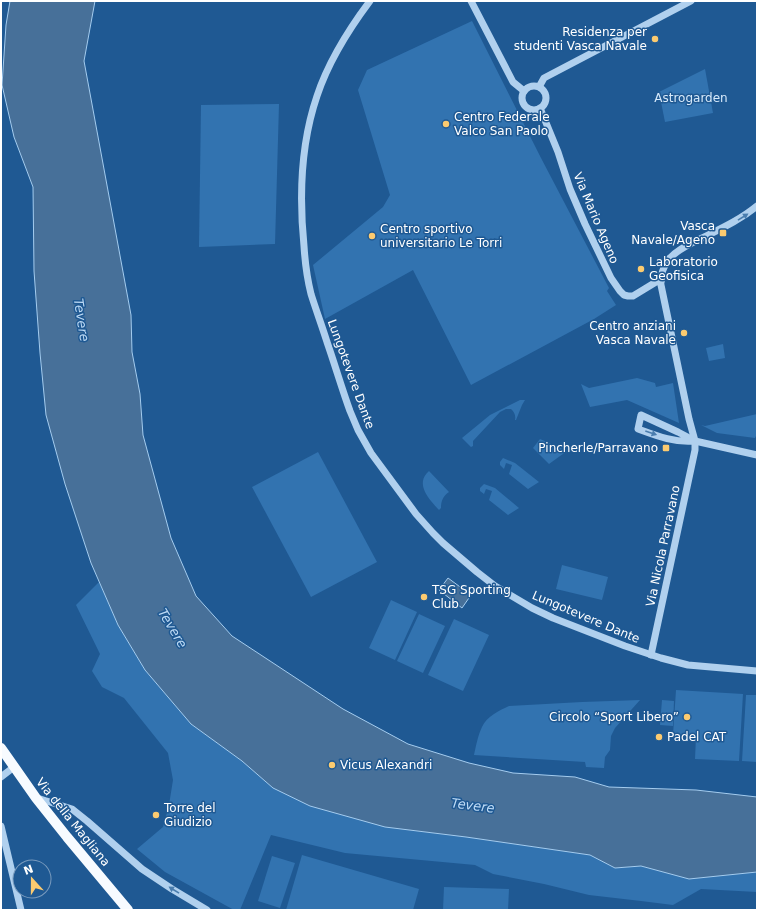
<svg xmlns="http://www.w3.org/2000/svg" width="758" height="911" viewBox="0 0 758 911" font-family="'DejaVu Sans',sans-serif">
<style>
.green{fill:#3273b0}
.water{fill:#477099;stroke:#a4ccef}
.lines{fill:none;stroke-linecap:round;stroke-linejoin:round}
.minor{stroke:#b0d0ee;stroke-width:7}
.major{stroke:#f7fbff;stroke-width:10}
.oneway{fill:#4a7dae}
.poi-dot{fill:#fccb70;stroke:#1f5993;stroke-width:1.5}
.labels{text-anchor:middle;stroke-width:3;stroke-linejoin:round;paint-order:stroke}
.poi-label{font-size:12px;fill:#fff;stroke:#1f5993;text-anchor:start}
.park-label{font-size:12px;fill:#d6e9fa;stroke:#1f5993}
.street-label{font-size:12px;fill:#fff;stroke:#1f5993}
.water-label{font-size:13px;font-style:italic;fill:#bddaf5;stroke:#1f5993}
</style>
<rect width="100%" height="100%" fill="#1f5993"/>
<g class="green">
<path d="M 472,21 L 541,158 L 609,288 L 607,291 L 616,305 L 594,319 L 471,385 L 413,270 L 325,319 L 313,265 L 383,207 L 390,195 L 358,90 L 367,70 Z"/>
<path d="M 705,69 L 713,113 L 665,122 L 659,92 Z"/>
<path d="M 279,104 L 275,244 L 199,247 L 201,105 Z"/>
<path d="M 723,344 L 725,358 L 709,361 L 706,348 Z"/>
<path d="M 637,378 L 655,383 L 656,387 L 673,383 L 679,423 L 627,400 L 590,407 L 581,384 L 589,388 Z"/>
<path d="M 520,400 L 525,400 L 522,405 L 516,420 L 515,420 C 516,415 514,412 511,409 L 506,409 L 500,412 L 473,441 L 473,446 L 471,447 L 462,438 L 490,415 Z"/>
<path d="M 757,414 L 757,434 L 755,438 L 717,433 L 701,425 L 705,426 Z"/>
<path d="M 540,439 L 567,451 L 549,464 L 533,448 Z"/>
<path d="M 318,452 L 377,562 L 311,597 L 252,487 Z"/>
<path d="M 503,458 L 515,463 L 539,482 L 528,489 L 509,474 L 512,465 L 506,463 L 504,469 L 500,465 L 500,462 Z"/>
<path d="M 429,471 L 449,492 C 443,496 441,501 441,508 L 439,510 C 430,500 414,484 429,471 Z"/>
<path d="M 484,484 L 495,488 L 519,508 L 508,515 L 489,500 L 492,491 L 486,489 L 484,494 L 480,491 L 480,488 Z"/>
<path d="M 562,565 L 608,577 L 602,600 L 556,589 Z"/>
<path d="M 99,582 L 118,625 L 145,670 L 191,724 L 242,761 L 273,788 L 385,827 L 466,837 L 590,855 L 615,868 L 641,866 L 689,879 L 757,872 L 757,892 L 701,889 L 673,905 L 641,901 L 589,895 L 544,884 L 493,874 L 475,865 L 345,853 L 271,835 L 240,910 L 234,910 L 165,872 L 137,849 L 163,827 L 169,805 L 173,780 L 168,753 L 124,698 L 102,687 L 92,671 L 100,654 L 76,605 Z"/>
<path d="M 391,600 L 417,612 L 395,660 L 369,648 Z"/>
<path d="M 419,614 L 445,626 L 423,673 L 397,661 Z"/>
<path d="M 454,619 L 489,635 L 463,691 L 428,675 Z"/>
<path d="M 676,690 L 743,694 L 739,761 L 695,759 L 696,737 L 673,735 Z"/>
<path d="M 746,695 L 757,695 L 757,762 L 742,761 Z"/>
<path d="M 640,700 L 615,728 L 611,736 L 610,750 L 605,757 L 604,768 L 586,767 L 585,762 L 474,755 C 476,746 478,735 482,727 C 486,717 500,710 509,706 L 582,702 Z"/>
<path d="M 662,700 L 674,701 L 673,726 L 660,725 Z"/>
<path d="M 302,855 L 419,889 L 413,910 L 286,910 Z"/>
<path d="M 272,856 L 295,863 L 280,908 L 258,901 Z"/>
<path d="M 444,887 L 509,889 L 508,910 L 443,910 Z"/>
</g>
<g class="water">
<path d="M 10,1 L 95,1 L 84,61 L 131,315 L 132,352 L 140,394 L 143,435 L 171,538 L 196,596 L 232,636 L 343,709 L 408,744 L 469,763 L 513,773 L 575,777 L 609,787 L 696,790 L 757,797 L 757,872 L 689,879 L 641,866 L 615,868 L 590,855 L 466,837 L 385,827 L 310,806 L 273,788 L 242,761 L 191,724 L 145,670 L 118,625 L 91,563 L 65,484 L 46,415 L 40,353 L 34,271 L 33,187 L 14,137 L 2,85 L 6,25 Z"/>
<path d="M 448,578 L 471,595 L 462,608 L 439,590 Z"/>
</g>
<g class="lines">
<g class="minor">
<path d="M 370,1 C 349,29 328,63 317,96 C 301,143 299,196 304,246 C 305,262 307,278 311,294 C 316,310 322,326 327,342 C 335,365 342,389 350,411 L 358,430 L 371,453 L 416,514 L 433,533 L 443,543 L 477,572 L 495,586 L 532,608 L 553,618 L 625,646 L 661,658 L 688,665 L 757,671"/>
<path d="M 471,1 L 513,82 L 524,91"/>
<circle cx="534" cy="98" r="12"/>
<path d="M 539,87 L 544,78 L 691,1"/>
<path d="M 540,108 L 558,152 L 570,189 L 585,224 L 611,278 L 620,291 L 624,295 L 628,296 L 633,296 L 656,282 L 661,281"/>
<path d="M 695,441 C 675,443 657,436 638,429 L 641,415 L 678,432 L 695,441 L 757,455"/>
<path d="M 651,655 L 695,450 L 695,441 L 689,419 L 661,285 C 660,277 663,266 669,259 C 677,250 689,244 700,239 C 720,229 740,220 757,206"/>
<path d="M 1,777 L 14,767"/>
<path d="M 37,798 L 72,809 L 87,821 L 142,869 L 172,889 L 207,910"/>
<path d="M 1,826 L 21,910"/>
</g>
<path class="major" d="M 1,748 L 36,798 L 67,837 L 128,910"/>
</g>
<defs><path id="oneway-solid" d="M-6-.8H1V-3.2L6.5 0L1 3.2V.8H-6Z"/></defs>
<g class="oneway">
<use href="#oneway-solid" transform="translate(743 217) rotate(-32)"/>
<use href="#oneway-solid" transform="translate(651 433) rotate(19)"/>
<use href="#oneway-solid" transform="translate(174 890) rotate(-148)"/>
</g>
<g class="poi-dot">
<circle cx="655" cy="39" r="4"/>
<circle cx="446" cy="124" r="4"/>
<rect x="719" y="229" width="8" height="8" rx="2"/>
<circle cx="372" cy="236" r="4"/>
<circle cx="641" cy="269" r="4"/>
<circle cx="684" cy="333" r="4"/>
<rect x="662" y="444" width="8" height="8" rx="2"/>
<circle cx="424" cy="597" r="4"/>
<circle cx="687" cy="717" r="4"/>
<circle cx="659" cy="737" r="4"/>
<circle cx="332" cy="765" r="4"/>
<circle cx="156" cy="815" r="4"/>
</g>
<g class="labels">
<g class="poi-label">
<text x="647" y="36" text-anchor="end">Residenza per<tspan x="647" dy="14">studenti Vasca Navale</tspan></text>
<text x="454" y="121">Centro Federale<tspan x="454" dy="14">Valco San Paolo</tspan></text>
<text x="715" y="230" text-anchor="end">Vasca<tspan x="715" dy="14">Navale/Ageno</tspan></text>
<text x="380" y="233">Centro sportivo<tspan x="380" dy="14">universitario Le Torri</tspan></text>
<text x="649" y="266">Laboratorio<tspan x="649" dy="14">Geofisica</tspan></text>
<text x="676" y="330" text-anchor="end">Centro anziani<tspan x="676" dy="14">Vasca Navale</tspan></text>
<text x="658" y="452" text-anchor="end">Pincherle/Parravano</text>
<text x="432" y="594">TSG Sporting<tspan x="432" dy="14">Club</tspan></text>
<text x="679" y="721" text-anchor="end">Circolo “Sport Libero”</text>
<text x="667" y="741">Padel CAT</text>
<text x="340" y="769">Vicus Alexandri</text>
<text x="164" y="812">Torre del<tspan x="164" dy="14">Giudizio</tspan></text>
</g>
<g class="park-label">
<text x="691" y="102">Astrogarden</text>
</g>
<g class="street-label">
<text transform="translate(596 218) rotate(67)" y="4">Via Mario Ageno</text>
<text transform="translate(351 374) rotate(70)" y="4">Lungotevere Dante</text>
<text transform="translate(663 546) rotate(-78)" y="4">Via Nicola Parravano</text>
<text transform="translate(586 617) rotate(23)" y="4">Lungotevere Dante</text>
<text transform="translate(73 822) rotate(51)" y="4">Via della Magliana</text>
</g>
<g class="water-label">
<text transform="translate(82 320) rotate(81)" y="5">Tevere</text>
<text transform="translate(173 628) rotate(59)" y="5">Tevere</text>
<text transform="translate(473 805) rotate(7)" y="5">Tevere</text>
</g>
</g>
<rect width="758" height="911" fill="none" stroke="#ffffff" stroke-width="4"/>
<g transform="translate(32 879) rotate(339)"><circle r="19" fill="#1f5993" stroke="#799bbe"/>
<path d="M0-3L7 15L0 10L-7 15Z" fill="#fccb70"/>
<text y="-6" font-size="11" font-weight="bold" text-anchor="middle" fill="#ffffff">N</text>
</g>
</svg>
